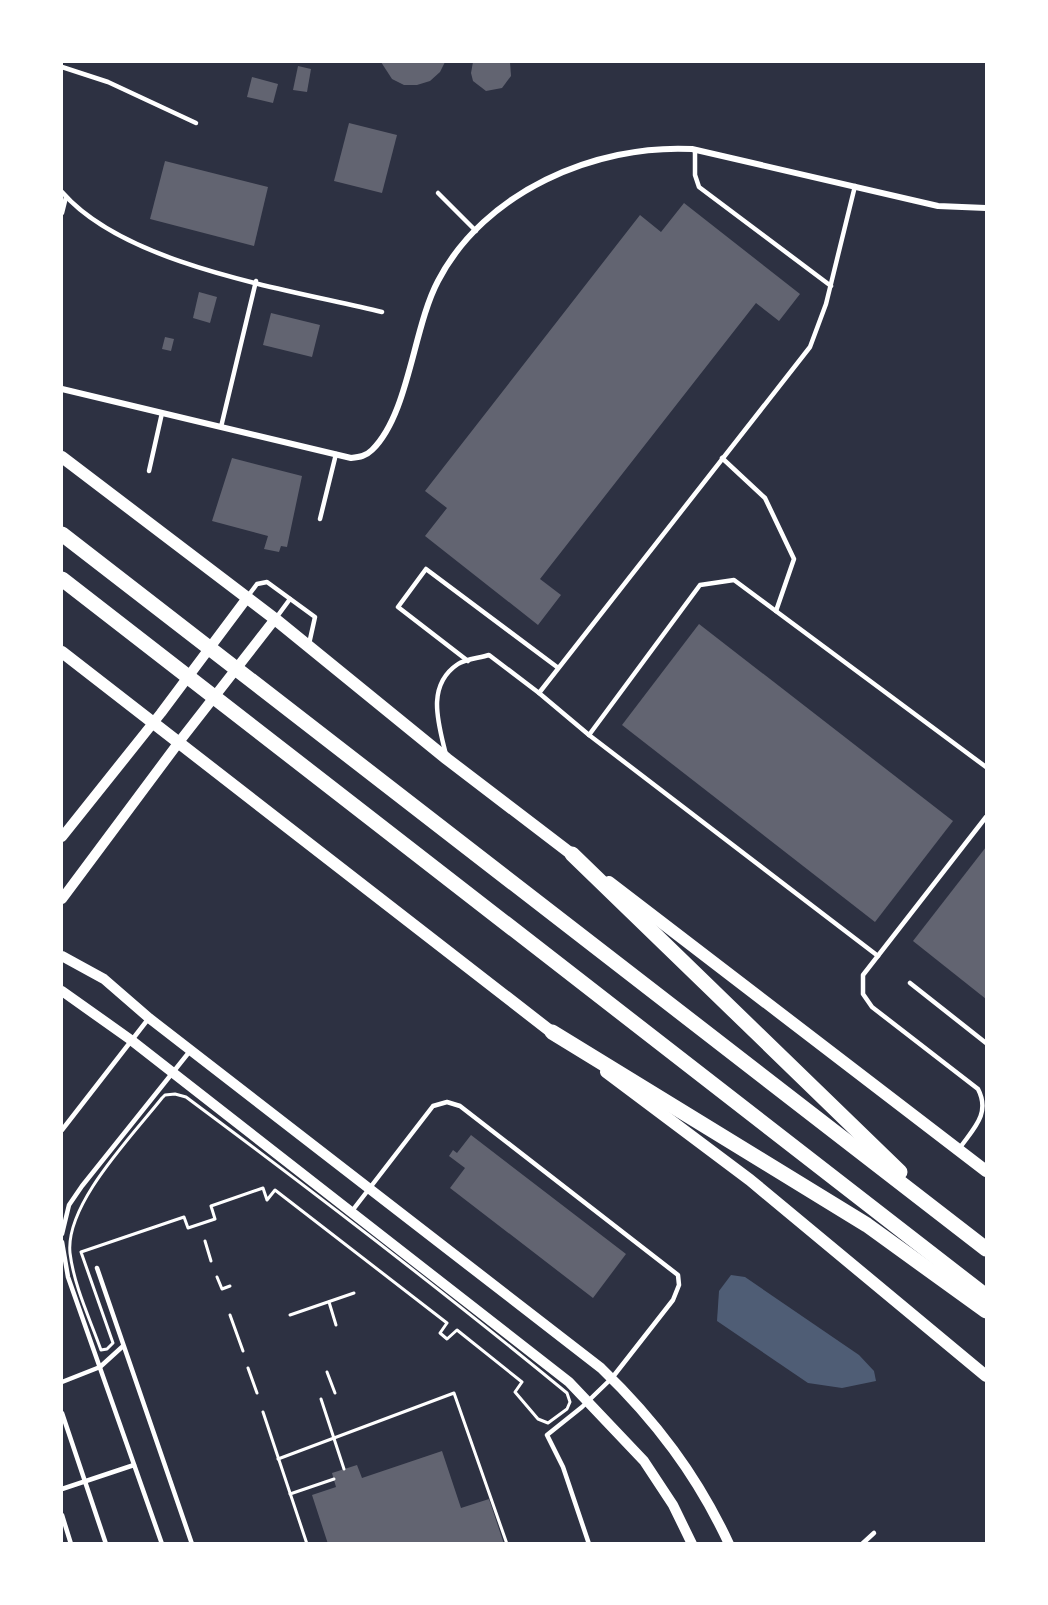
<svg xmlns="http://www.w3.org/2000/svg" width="1048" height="1605" viewBox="0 0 1048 1605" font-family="Lora,serif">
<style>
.water{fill:#4f5d75}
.building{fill:#626471}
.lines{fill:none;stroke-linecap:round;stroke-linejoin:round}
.path{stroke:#fff;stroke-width:3}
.service{stroke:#fff;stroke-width:4.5}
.minor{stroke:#fff;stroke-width:6}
.tertiary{stroke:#fff;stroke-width:10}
.secondary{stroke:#fff;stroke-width:12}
.motorway{stroke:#fff;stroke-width:15}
</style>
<rect width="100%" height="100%" fill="#2d3142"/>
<path class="water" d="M 731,1275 L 745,1277 L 859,1355 L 874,1371 L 876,1381 L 842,1388 L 808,1383 L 717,1321 L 719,1291 Z"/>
<g class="building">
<path d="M 381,62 L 445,62 L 440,72 L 430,81 L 417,85 L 404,85 L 392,79 Z"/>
<path d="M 473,62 L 510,62 L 511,76 L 502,88 L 486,91 L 473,81 L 471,73 Z"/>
<path d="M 298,66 L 311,69 L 307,92 L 293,90 Z"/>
<path d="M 252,77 L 278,84 L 273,103 L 247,97 Z"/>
<path d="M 349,123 L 397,135 L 382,193 L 334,181 Z"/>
<path d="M 165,161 L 268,187 L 254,246 L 150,219 Z"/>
<path d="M 684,203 L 800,294 L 779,321 L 756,303 L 540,579 L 561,595 L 538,625 L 425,536 L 447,508 L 425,491 L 640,215 L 661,232 Z"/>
<path d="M 199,292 L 217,297 L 210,323 L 193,318 Z"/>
<path d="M 271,313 L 320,325 L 312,357 L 263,345 Z"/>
<path d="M 165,337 L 174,339 L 171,351 L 162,349 Z"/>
<path d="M 232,458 L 302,476 L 287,547 L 281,546 L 279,552 L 264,549 L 268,536 L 212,521 Z"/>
<path d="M 699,624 L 953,821 L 875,922 L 622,725 Z"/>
<path d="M 986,847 L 986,999 L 913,941 Z"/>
<path d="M 471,1135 L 626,1254 L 593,1298 L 450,1188 L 465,1168 L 449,1156 L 453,1150 L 457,1153 Z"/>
<path d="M 442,1451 L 461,1508 L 489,1499 L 504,1544 L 328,1544 L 312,1495 L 336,1487 L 332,1473 L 357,1465 L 362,1478 Z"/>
</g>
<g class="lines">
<g class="path">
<path d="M 175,1094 L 186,1097 C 315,1193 443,1291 567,1393 L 570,1402 L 567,1409 L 548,1423 L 538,1419 L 515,1392 L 522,1382 L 457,1330 L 447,1339 L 440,1333 L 447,1323 L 275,1190 L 267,1200 L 263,1188 L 211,1206 L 215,1219 L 188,1228 L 184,1217 L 81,1252 L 113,1343 L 107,1349 L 101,1350 C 90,1319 74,1286 70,1253 C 65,1204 132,1136 162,1098 L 165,1095 Z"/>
<path d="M 205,1241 L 211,1261"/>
<path d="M 217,1277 L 222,1289 L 230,1286"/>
<path d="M 329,1302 L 336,1325"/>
<path d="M 230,1315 L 243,1351"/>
<path d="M 290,1315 L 354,1293"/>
<path d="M 248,1368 L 257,1393"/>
<path d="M 327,1372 L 335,1393"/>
<path d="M 321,1399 L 344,1469"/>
<path d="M 263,1412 L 307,1544"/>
<path d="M 278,1459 L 454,1393 L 507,1544"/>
<path d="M 290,1494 L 334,1479"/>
</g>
<g class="service">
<path d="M 62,67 L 108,82 L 196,123"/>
<path d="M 695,150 L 695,175 L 699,187 L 831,286"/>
<path d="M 62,192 C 126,266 288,289 382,312"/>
<path d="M 438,193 L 476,231"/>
<path d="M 62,213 L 66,197"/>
<path d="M 221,427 L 256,281"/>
<path d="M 722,458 L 765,498 L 794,559 L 776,611"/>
<path d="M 149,471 L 162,413"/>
<path d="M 320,519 L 336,454"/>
<path d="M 248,596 L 257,584 L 267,582 L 315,617 L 309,644"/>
<path d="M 276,618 L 290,599"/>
<path d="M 468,661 L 398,607 L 426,569 L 557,667"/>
<path d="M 539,693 L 589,735"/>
<path d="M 446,755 C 439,725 425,686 458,664 C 465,659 480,658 489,655 L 539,693 L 810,347 L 826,304 L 855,186"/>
<path d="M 878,956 L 589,735 L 700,585 L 734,580 L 986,767"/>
<path d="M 910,983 L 986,1043"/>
<path d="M 62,1130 L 149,1018"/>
<path d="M 959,1149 C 973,1129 991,1114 978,1089 L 872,1007 L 863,994 L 863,975 L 986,817"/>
<path d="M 352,1211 L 433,1106 L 447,1102 L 460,1106 L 678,1275 L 679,1285 L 673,1300 L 612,1378 L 582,1407 L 547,1435 L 563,1467 L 589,1544"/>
<path d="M 62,1234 L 69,1205 L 82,1186 L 190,1051"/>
<path d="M 62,1242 L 68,1277 L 162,1544"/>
<path d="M 97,1268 L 192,1544"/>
<path d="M 62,1382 L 100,1367 L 122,1347"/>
<path d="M 62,1413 L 106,1544"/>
<path d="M 62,1489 L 134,1465"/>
<path d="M 62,1515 L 71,1544"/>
<path d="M 862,1544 L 874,1533"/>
</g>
<path class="minor" d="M 62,389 L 351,458 C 360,457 366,456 372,450 C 409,414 413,328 438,281 C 484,192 595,144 692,149 L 938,206 L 986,208"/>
<g class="tertiary">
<path d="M 62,837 L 161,713 L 247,598"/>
<path d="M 62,899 L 179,742 L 275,619"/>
<path d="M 62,956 L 104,979 L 149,1018 L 601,1368 C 655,1420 697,1475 729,1544"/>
<path d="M 62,991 L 131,1040 L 569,1382 L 644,1461 L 673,1505 L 692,1544"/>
</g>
<g class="secondary">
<path d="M 62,457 L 275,619 L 447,759 L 578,859"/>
<path d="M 62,652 L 558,1037"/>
<path d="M 609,882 L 986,1171"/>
<path d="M 606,1072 L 750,1180 L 986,1376"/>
</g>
<g class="motorway">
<path d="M 62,534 L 986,1249"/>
<path d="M 62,579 L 986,1296"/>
<path d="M 572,854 L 900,1172"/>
<path d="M 552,1032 L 867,1225 L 986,1311"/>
</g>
</g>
<rect width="1048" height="1605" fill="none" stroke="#ffffff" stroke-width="126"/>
</svg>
